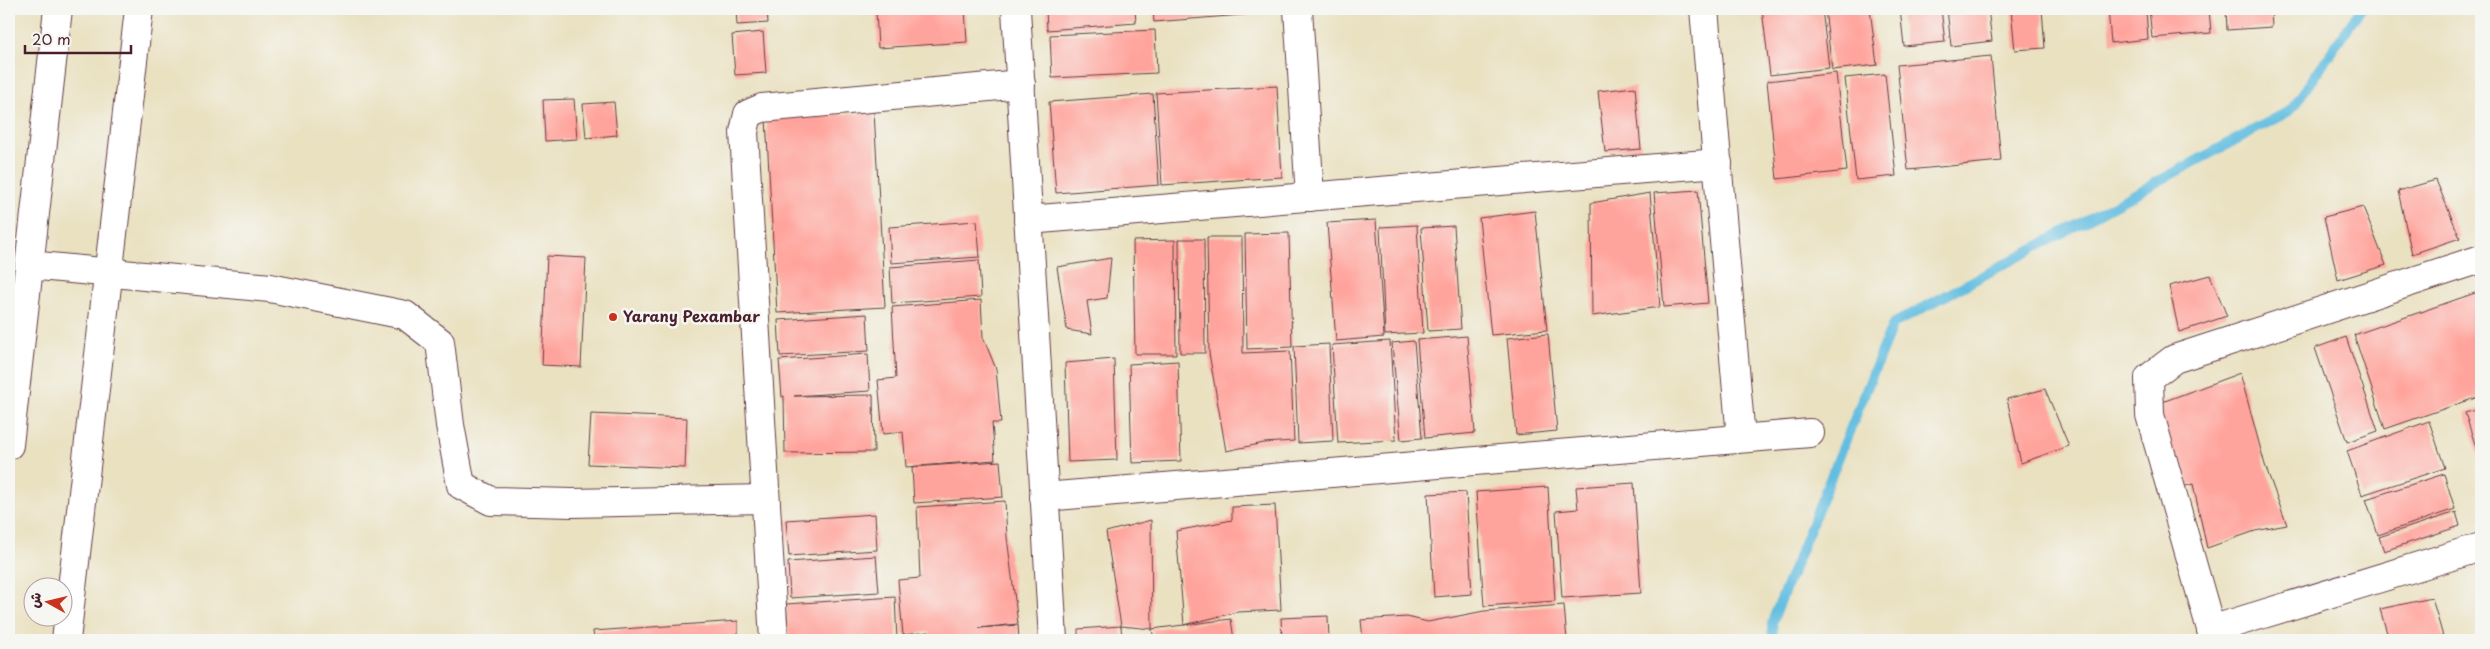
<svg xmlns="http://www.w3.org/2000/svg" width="2490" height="649" viewBox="0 0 2490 649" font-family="'Playpen Sans','Playpen Sans Arabic',sans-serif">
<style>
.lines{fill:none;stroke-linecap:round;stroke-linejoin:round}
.stream{stroke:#62bde0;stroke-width:10}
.building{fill:#ffa49c}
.minor-casing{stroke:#623c42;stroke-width:30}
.minor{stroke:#fff;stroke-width:28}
.poi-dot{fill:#c8321e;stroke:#f6f6f2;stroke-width:2}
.labels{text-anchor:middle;stroke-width:5;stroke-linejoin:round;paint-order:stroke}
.poi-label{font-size:15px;font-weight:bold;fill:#4a1f2b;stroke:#f6f6f2;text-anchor:start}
</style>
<rect width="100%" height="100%" fill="#f6f6f2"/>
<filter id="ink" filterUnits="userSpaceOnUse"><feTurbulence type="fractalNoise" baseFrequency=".02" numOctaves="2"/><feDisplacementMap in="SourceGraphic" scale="10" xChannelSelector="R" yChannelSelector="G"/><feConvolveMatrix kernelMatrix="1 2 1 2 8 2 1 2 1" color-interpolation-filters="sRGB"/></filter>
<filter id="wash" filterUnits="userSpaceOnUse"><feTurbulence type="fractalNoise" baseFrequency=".0096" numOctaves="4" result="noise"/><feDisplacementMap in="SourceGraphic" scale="20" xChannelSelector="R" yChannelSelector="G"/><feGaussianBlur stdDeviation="1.12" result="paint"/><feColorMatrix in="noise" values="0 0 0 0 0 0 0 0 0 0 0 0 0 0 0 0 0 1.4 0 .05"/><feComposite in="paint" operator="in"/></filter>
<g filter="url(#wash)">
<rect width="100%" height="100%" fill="#eae1c1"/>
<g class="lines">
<path class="stream" d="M 1773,640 L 1772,622 L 1893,324 L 2291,110 L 2361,9"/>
</g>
<g id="blocks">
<g class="building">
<path d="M 736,9 L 767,9 L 768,23 L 737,25 Z"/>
<path d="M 916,9 L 965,9 L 967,42 L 878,48 L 876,11 Z"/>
<path d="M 1046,9 L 1135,9 L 1136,23 L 1047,30 Z"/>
<path d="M 1153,9 L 1279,9 L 1279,12 L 1154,22 Z"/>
<path d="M 1762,9 L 1822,9 L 1829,68 L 1770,75 Z"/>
<path d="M 1825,9 L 1870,9 L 1877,65 L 1832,70 Z"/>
<path d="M 1900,9 L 1941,9 L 1945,42 L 1904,46 Z"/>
<path d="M 1947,9 L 1988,9 L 1992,41 L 1951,46 Z"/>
<path d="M 2011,9 L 2042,9 L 2045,48 L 2015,50 Z"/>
<path d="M 2108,9 L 2146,9 L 2148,39 L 2111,43 Z"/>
<path d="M 2149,9 L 2209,9 L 2211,33 L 2152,38 Z"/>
<path d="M 2226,9 L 2271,9 L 2272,27 L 2227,30 Z"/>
<path d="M 1155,30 L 1157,73 L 1052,78 L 1050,35 Z"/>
<path d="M 763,32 L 766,73 L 735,75 L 732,35 Z"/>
<path d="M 1991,56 L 2001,161 L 1908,170 L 1897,65 Z"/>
<path d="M 1836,73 L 1847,171 L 1777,179 L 1767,81 Z"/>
<path d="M 1885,74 L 1896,176 L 1856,180 L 1845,78 Z"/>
<path d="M 1277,86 L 1282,177 L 1162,185 L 1156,93 Z"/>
<path d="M 1635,87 L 1641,149 L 1605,152 L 1598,91 Z"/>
<path d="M 1153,94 L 1159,185 L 1056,193 L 1049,102 Z"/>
<path d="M 574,99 L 577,139 L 545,141 L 543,100 Z"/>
<path d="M 614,102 L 617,135 L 586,138 L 583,104 Z"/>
<path d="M 874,112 L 885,307 L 777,313 L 766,119 Z"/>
<path d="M 2436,180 L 2460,238 L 2412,254 L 2398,191 Z"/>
<path d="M 1698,190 L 1708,303 L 1664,307 L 1654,193 Z"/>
<path d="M 1650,193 L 1660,307 L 1592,316 L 1591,203 Z"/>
<path d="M 2363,207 L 2386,265 L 2338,280 L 2324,217 Z"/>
<path d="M 1535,211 L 1547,330 L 1491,335 L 1479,218 Z"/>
<path d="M 1376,220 L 1384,337 L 1336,341 L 1327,223 Z"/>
<path d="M 977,221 L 980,257 L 891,263 L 889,227 Z"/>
<path d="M 1417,225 L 1423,333 L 1385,335 L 1380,227 Z"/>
<path d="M 1454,226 L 1461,329 L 1428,331 L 1421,228 Z"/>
<path d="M 1289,233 L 1292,347 L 1247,349 L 1245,234 Z"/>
<path d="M 1207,237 L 1242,237 L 1243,353 L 1290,351 L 1294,441 L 1264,443 L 1226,451 L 1209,353 Z"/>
<path d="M 1179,239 L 1204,239 L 1205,353 L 1180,353 Z"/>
<path d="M 1175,240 L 1176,354 L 1135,354 L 1133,241 Z"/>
<path d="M 547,256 L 586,258 L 581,367 L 542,365 Z"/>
<path d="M 1111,258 L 1107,298 L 1087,301 L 1092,334 L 1067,330 L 1057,267 Z"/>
<path d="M 979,260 L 981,297 L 892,303 L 890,267 Z"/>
<path d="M 2210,275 L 2227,316 L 2179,332 L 2169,286 Z"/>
<path d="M 2478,292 L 2481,303 L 2481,396 L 2385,429 L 2354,335 Z"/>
<path d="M 981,300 L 983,337 L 996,369 L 1001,423 L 992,423 L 995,460 L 906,467 L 903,432 L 883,434 L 878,380 L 896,378 L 892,307 Z"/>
<path d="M 867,314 L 869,351 L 780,356 L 778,320 Z"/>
<path d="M 1548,334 L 1557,431 L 1516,435 L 1507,338 Z"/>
<path d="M 1467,336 L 1475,433 L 1425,438 L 1417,340 Z"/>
<path d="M 2346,337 L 2378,431 L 2347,442 L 2315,348 Z"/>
<path d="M 1390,341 L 1396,440 L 1338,443 L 1332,345 Z"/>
<path d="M 1414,341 L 1422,438 L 1401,440 L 1392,343 Z"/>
<path d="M 1329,344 L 1333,441 L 1298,443 L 1294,346 Z"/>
<path d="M 868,354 L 870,391 L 794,396 L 873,395 L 874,452 L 785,453 L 784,396 L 782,397 L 779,360 Z"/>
<path d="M 1114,359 L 1117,460 L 1068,462 L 1065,363 Z"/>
<path d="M 1178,361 L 1181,461 L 1132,463 L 1129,364 Z"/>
<path d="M 2240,373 L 2265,465 L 2287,525 L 2255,531 L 2207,548 L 2193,484 L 2165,492 L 2141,410 Z"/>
<path d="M 2045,389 L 2069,446 L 2021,463 L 2007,399 Z"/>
<path d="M 2481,408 L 2481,463 L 2465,413 Z"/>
<path d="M 591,414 L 687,418 L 685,468 L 588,464 Z"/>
<path d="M 2429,421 L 2445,468 L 2362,495 L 2347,451 Z"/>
<path d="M 1000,461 L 1003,497 L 914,503 L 912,467 Z"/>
<path d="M 2444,474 L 2455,509 L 2378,535 L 2366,499 Z"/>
<path d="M 1634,483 L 1641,593 L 1562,598 L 1556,511 L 1578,509 L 1576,487 Z"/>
<path d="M 1548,487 L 1555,601 L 1484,606 L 1476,492 Z"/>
<path d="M 1466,492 L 1472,594 L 1434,597 L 1428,494 Z"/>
<path d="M 1005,501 L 1007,537 L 1018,624 L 979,628 L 1018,625 L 1019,640 L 930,640 L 929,632 L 903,635 L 898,580 L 920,578 L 917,507 Z"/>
<path d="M 1275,505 L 1281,610 L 1237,612 L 1184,625 L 1176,531 L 1232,520 L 1232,507 Z"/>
<path d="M 2456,512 L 2460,526 L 2384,551 L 2379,537 Z"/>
<path d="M 875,514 L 877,550 L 789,556 L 786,520 Z"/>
<path d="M 1151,520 L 1152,629 L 1121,626 L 1106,532 Z"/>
<path d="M 876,556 L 879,592 L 790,598 L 788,562 Z"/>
<path d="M 895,597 L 897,640 L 789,640 L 786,604 Z"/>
<path d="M 2432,598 L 2444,640 L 2389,640 L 2380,609 Z"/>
<path d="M 1564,605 L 1567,640 L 1363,640 L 1361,620 L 1407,617 L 1428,622 L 1484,611 Z"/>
<path d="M 1328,616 L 1329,640 L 1282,640 L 1281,618 Z"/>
<path d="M 1231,619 L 1234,640 L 1154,640 L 1152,629 Z"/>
<path d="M 738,621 L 738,640 L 594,640 L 593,631 Z"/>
<path d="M 1121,626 L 1122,640 L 1078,640 L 1078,629 Z"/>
</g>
</g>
</g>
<g filter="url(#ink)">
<use href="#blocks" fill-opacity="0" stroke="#623c42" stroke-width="1"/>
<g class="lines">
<g class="minor-casing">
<g id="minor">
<path d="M 1016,9 L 1053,640"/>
<path d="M 1298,9 L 1310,197"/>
<path d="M 1704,9 L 1741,438"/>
<path d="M 1028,220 L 1718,163"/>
<path d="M 29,265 L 270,288 L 405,315 L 440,342 L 450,425 L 461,485 L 491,501 L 572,503 L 765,499"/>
<path d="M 9,445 L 58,9"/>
<path d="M 1044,497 L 1810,433"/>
<path d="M 2211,630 L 2481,547"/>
<path d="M 66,640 L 139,9"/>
<path d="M 774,640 L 744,132 L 748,114 L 762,108 L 1021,84"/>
<path d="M 2214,640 L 2150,415 L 2149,378 L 2174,359 L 2481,259"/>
</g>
</g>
<use href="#minor" class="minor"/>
</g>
</g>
<circle class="poi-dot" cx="613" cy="317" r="5"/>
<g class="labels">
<g class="poi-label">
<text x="623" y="322">Yarany Pexambar</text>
</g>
</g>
<rect width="2490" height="649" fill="none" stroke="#f6f6f2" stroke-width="30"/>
<g transform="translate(48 602) rotate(278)"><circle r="24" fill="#f6f6f2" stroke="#b1a0a2"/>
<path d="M0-4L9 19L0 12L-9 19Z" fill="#c8321e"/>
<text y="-8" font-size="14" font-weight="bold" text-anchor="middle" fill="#4a1f2b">ش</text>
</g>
<path d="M25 45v8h106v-8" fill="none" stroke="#4a1f2b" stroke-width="2.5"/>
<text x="32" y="45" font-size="15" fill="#4a1f2b" stroke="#f6f6f2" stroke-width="4" paint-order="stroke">20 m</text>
</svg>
